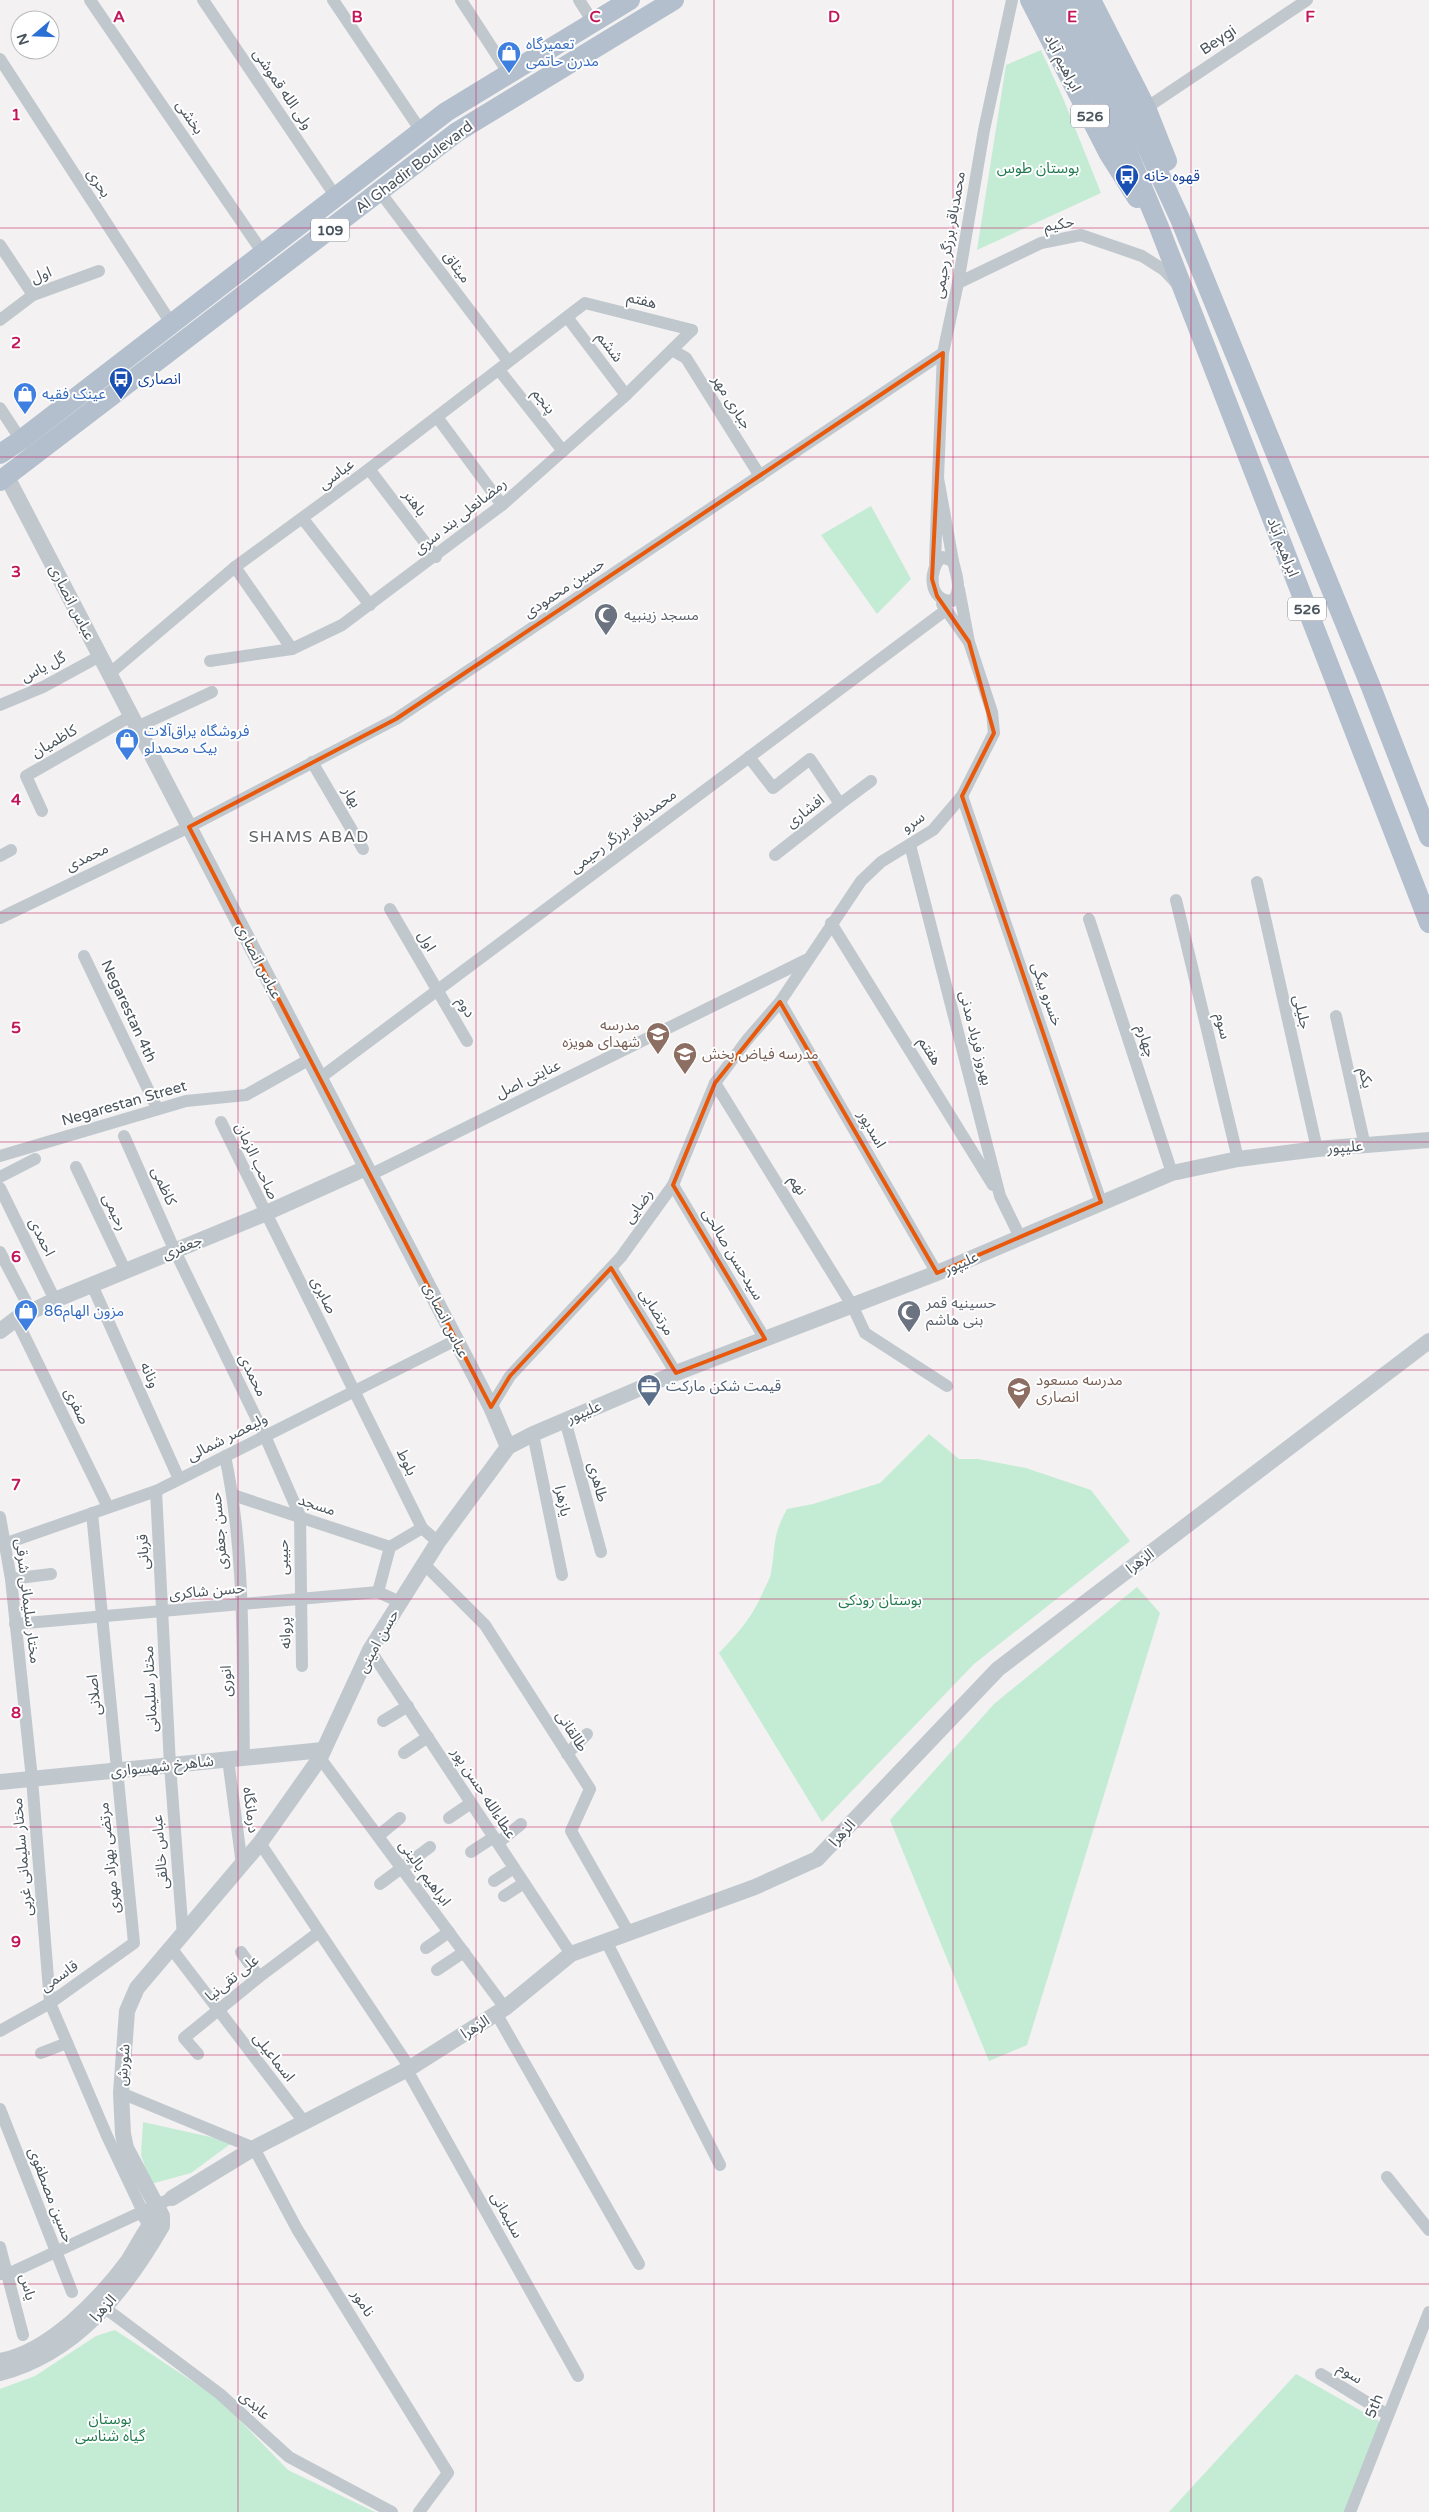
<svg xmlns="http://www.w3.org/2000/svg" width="1429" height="2512" viewBox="0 0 1429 2512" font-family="'Varela Round','Noto Sans Arabic',sans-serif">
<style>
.green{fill:#c4ecd5}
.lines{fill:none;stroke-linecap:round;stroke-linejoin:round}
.minor{stroke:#c0c8ce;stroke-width:12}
.tertiary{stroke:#c0c8ce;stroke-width:16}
.primary{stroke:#b3bfcd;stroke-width:20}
.marked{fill:none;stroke:#e8590c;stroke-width:4;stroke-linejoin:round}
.grid{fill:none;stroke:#c2185b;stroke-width:1;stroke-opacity:0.55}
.labels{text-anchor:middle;stroke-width:4;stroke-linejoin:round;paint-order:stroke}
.shield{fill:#fff;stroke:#80878e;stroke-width:1}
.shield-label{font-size:14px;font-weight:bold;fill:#4a545d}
.street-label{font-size:15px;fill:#4a545d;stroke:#fff}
.shop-label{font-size:15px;fill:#366cbe;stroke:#fff;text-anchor:start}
.park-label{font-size:15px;fill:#20794f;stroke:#fff}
.transit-label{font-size:15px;fill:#164399;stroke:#fff;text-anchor:start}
.worship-label{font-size:15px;fill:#5b616d;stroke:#fff;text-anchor:start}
.education-label{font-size:15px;fill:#785e54;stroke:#fff;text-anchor:start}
.service-label{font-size:15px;fill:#4e5e75;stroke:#fff;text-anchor:start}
.neighbourhood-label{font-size:16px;letter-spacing:1px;fill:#5e6165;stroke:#fff}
.grid-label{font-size:16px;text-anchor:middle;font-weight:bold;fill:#c2185b;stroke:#fff;stroke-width:4;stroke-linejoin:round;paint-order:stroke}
</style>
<rect width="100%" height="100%" fill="#f3f1f1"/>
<g class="green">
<path d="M 1041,50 L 1063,98 L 1101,193 L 977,250 L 1006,65 Z"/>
<path d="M 871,506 L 911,579 L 877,614 L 821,535 Z"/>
<path d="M 929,1434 L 959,1459 L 978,1459 L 1026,1468 L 1091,1490 L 1130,1541 L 974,1664 L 822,1822 L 719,1653 C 740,1631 751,1619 764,1590 C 766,1585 770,1579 771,1573 C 776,1545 772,1536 787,1509 L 813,1504 L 880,1483 Z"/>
<path d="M 1137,1587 L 1160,1613 L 1027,2045 L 989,2061 L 890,1820 L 994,1704 Z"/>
<path d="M 143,2122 L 233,2142 L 191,2173 L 151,2184 L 141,2155 Z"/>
<path d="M 115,2330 L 219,2399 L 288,2470 L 375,2512 L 0,2512 L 0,2389 L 35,2376 L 96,2336 Z"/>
<path d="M 1296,2374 L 1381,2422 L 1345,2512 L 1169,2512 Z"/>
</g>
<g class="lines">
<g class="minor">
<path d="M 90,0 L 263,253"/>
<path d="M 203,0 L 336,197"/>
<path d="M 333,0 L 421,131"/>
<path d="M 461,0 L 509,74"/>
<path d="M 579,0 L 593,22"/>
<path d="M 0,59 L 171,323"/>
<path d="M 1146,108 L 1307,0"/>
<path d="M 380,192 L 508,361"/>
<path d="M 0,245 L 33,295"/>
<path d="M 958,283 L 1041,243 L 1081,235 L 1142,256 L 1164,270 L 1177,284"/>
<path d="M 567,317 L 626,395"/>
<path d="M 0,320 L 33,295 L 99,271"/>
<path d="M 672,350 L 686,358 L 760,476"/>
<path d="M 499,370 L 563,451"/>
<path d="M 0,408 L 21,440"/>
<path d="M 437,417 L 502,505"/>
<path d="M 369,469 L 436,557"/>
<path d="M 938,478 L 943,353 L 958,283 L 984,130 L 1012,0"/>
<path d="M 303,519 L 370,605"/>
<path d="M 942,557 L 953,561 C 956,574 963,591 952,601 C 928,601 928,569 942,557 Z"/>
<path d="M 935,563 L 938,478 L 953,561"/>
<path d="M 235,567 L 292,649"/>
<path d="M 942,604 L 969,642 L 959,589"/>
<path d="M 210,661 L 292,649 L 342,625 L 502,505 L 626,395 L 692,330"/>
<path d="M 109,674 L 235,567 L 369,469 L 585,303 L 692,330"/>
<path d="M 0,705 L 43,687 L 100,656"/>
<path d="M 137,727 L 212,692"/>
<path d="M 749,757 L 773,788 L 810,759 L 840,804 L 775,855"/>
<path d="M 312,762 L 363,849"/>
<path d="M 962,796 L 1101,1202"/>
<path d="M 840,804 L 871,781"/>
<path d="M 42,811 L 26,776 L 131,716"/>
<path d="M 910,845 L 1000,1196 L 1020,1237"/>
<path d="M 0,856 L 11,850"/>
<path d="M 1257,882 L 1317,1149"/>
<path d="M 1176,900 L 1238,1159"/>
<path d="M 390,909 L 467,1041"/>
<path d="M 0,918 L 189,827 L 396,719 L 943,353"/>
<path d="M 1089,919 L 1172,1173"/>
<path d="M 831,923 L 993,1185"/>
<path d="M 84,956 L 157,1108"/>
<path d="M 780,1002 L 937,1273"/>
<path d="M 1336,1016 L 1365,1146"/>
<path d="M 320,1078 L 946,610"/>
<path d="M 715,1083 L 852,1305 L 865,1333 L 947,1386"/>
<path d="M 221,1122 L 422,1528 L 438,1542"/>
<path d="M 124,1136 L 174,1249 L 265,1436 L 300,1516 L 302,1666"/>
<path d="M 0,1156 L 186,1101 L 246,1095 L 310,1059"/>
<path d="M 76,1167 L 125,1270"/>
<path d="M 370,1175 L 806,960"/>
<path d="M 0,1177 L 35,1159"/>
<path d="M 673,1185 L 765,1339"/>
<path d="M 0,1188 L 55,1300"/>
<path d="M 0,1252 L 31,1311"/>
<path d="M 611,1268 L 676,1373"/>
<path d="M 92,1285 L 179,1479"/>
<path d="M 16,1319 L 108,1507"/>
<path d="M 491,1407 L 510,1376 L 621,1257 L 673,1185 L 715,1083 L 747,1040 L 780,1002 L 861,881 L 881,862 L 933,830 L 962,796 L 994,733 L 992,712 L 969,642"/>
<path d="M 565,1420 L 601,1552"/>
<path d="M 533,1434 L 562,1575"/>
<path d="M 225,1456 C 246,1554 242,1658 244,1758"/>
<path d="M 156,1491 L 170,1765 L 183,1936"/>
<path d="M 233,1495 L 390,1547"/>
<path d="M 0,1517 L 11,1579 L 32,1779 L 50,2003 L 107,2136 L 143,2212"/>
<path d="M 4,1544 L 156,1491 L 456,1340"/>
<path d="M 424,1564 L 485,1625 L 590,1789 L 571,1831 L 629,1933"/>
<path d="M 11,1579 L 51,1574"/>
<path d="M 378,1592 L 390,1547 L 422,1528"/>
<path d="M 15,1624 L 378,1592 L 400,1602"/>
<path d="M 370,1650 L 571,1954"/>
<path d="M 383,1721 L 408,1706"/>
<path d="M 404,1753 L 428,1737"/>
<path d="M 567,1754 L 587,1734"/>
<path d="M 320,1758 L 505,2008"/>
<path d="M 228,1759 L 242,1865"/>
<path d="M 449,1818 L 471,1803"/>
<path d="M 378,1836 L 400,1818"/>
<path d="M 260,1843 L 410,2068"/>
<path d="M 498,1843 L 521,1824"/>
<path d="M 471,1852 L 494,1837"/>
<path d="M 494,1881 L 514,1868"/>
<path d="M 380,1884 L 430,1847"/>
<path d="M 504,1896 L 524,1883"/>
<path d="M 606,1941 L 720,2165"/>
<path d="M 171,1948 L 305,2123"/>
<path d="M 426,1948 L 449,1932"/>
<path d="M 241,1952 L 259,1977"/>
<path d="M 437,1970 L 464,1952"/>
<path d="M 496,2013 L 639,2264"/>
<path d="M 0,2031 L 50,2003 L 134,1943 L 92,1513"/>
<path d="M 41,2053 L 67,2043"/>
<path d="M 198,2054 L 184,2038 L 259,1977 L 319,1932"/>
<path d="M 407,2070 L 578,2376"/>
<path d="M 121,2093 L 254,2148 L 297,2229 L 448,2473 L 419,2512"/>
<path d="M 0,2109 L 72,2292"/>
<path d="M 1387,2177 L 1429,2230"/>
<path d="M 0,2247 L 23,2335"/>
<path d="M 0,2274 L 8,2274 L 172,2198"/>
<path d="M 105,2308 L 220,2394 L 289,2457 L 392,2512"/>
<path d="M 1321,2374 L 1388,2415"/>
<path d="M 1350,2512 L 1429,2312"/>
</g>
<g class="tertiary">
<path d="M 7,477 L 491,1407 L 508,1447"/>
<path d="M 0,1331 L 16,1319 L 55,1300 L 264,1214 L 366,1168"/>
<path d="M 0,1782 L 323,1750"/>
<path d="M 172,2198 L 254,2148 L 410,2068 L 505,2008 L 571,1954 L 755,1887 L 817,1859 L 998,1669 L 1429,1341"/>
<path d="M 0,2361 C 49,2352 99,2300 128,2261 C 135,2250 141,2238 148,2228 L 149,2222 L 143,2212"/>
<path d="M 0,2373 C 76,2353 124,2292 162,2226 L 162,2216 L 126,2148 L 123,2134 L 121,2093 L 127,2011 L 137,1988 L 260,1843 L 320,1758 L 370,1650 L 438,1542 L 508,1447 L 533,1434 L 676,1373 L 937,1273 L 1172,1173 L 1238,1159 L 1317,1149 L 1429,1140"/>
</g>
<g class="primary">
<path d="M 1030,0 L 1109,154 L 1137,198"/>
<path d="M 1051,0 L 1115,122 L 1159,227 L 1429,923"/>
<path d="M 1072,0 L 1129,108 L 1180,219 L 1371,687 L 1429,837"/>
<path d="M 1091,0 L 1146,108 L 1167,161"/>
<path d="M 0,454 L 21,440 L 446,112 L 630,0"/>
<path d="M 0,481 L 457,132 L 674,0"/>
</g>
</g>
<path class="marked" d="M 943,353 L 932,579 L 937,596 L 969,642 L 994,733 L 962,796 L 1101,1202 L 937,1273 L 780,1002 L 715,1083 L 673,1185 L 765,1339 L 676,1373 L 611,1268 L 510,1376 L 491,1407 L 189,827 L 396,719 Z"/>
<path class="grid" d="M 238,0 L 238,2512M 476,0 L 476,2512M 714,0 L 714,2512M 953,0 L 953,2512M 1191,0 L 1191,2512M 0,228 L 1429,228M 0,457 L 1429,457M 0,685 L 1429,685M 0,913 L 1429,913M 0,1142 L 1429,1142M 0,1370 L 1429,1370M 0,1599 L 1429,1599M 0,1827 L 1429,1827M 0,2055 L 1429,2055M 0,2284 L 1429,2284"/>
<defs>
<g id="shop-pin" transform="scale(1.25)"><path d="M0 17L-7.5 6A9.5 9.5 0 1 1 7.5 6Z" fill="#3f7fe0" stroke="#fff"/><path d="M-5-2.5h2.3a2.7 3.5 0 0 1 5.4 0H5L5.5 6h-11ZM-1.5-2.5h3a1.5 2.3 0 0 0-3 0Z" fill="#fff"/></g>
<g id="bus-pin" transform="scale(1.25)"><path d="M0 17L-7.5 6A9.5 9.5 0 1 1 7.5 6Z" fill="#1a4fb4" stroke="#fff"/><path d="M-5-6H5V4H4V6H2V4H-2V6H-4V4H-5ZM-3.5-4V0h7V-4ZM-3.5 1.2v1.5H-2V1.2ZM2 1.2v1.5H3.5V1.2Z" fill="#fff"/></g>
<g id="mosque-pin" transform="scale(1.25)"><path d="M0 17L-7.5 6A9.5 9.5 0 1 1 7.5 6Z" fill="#6b7280" stroke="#fff"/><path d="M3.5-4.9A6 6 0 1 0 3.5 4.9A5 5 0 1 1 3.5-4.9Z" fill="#fff"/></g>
<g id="school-pin" transform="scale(1.25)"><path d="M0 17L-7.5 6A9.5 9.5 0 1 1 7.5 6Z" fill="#8d6e63" stroke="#fff"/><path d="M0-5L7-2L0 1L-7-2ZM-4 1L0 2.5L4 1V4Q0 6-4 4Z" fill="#fff"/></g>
<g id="office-pin" transform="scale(1.25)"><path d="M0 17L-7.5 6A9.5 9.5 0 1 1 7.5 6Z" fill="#5c6f8a" stroke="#fff"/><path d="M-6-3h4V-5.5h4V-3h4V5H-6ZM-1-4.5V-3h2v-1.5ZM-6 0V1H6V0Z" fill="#fff"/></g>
</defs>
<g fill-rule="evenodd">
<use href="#shop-pin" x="509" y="53"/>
<use href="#bus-pin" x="1127" y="176"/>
<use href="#bus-pin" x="121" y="379"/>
<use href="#shop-pin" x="25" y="394"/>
<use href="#mosque-pin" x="606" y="615"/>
<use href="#shop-pin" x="127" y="740"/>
<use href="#school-pin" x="658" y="1034"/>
<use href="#school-pin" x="685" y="1054"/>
<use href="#shop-pin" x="26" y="1311"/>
<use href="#mosque-pin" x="909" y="1312"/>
<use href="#office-pin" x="649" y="1386"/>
<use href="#school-pin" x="1019" y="1389"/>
</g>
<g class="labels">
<g class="shield">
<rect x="1071" y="104.5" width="38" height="23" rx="4"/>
<rect x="311" y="218.5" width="38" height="23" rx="4"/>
<rect x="1288" y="597.5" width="38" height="23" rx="4"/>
</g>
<g class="shield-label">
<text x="1090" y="121">526</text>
<text x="330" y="235">109</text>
<text x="1307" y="614">526</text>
</g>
<g class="street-label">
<text transform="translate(1218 40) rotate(-34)" y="5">Beygi</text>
<text transform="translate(1063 63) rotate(63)" y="5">ابراهیم آباد</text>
<text transform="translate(283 89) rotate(56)" y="5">ولی الله قموشی</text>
<text transform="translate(190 117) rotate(56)" y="5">بخشی</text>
<text transform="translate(414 167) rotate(-37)" y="5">Al Ghadir Boulevard</text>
<text transform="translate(99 183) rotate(57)" y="5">بحری</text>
<text transform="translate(1059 224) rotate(-10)" y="5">حکیم</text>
<text transform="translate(949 235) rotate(-80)" y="5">محمدباقر برزگر رحیمی</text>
<text transform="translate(457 267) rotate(53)" y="5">میثاق</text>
<text transform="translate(41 275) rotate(-22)" y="5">اول</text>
<text transform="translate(642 300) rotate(14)" y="5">هفتم</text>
<text transform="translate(610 347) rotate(53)" y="5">ششم</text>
<text transform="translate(544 401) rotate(52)" y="5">پنجم</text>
<text transform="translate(732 402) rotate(58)" y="5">جباری مهر</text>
<text transform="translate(336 474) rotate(-37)" y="5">عباسی</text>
<text transform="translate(415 503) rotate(53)" y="5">باهنر</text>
<text transform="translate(460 516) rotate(-38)" y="5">رمضانعلی بند سری</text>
<text transform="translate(1283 547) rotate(69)" y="5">ابراهیم آباد</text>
<text transform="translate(564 588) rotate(-34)" y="5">حسین محمودی</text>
<text transform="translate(72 602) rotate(63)" y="5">عباس انصاری</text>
<text transform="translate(43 667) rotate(-27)" y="5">گل یاس</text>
<text transform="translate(54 741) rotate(-30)" y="5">کاظمیان</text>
<text transform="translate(352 797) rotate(60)" y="5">بهار</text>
<text transform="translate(805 811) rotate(-38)" y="5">افشاری</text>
<text transform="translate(913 822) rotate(-35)" y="5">سرو</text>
<text transform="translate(623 831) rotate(-37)" y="5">محمدباقر برزگر رحیمی</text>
<text transform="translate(87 857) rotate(-26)" y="5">محمدی</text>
<text transform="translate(427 941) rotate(60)" y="5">اول</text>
<text transform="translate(259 961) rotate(63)" y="5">عباس انصاری</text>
<text transform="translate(1047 994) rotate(71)" y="5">خسرو بیگی</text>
<text transform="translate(466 1007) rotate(59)" y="5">دوم</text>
<text transform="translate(129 1011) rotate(65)" y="5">Negarestan 4th</text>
<text transform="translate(1302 1012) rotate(77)" y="5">جلیلی</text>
<text transform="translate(1223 1026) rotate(77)" y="5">سوم</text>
<text transform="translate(976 1038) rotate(76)" y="5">بهروز فریاد مدنی</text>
<text transform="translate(1146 1041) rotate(72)" y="5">چهارم</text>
<text transform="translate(930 1051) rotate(58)" y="5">هفتم</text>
<text transform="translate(1366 1078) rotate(78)" y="5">یکم</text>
<text transform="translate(528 1079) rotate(-26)" y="5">عنایتی اصل</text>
<text transform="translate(124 1103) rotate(-16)" y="5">Negarestan Street</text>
<text transform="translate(872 1129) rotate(60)" y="5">اسدپور</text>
<text transform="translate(1345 1147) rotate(-4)" y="5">علیپور</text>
<text transform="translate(257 1161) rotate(65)" y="5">صاحب الزمان</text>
<text transform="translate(798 1185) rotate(58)" y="5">نهم</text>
<text transform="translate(164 1186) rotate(66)" y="5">کاظمی</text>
<text transform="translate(638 1206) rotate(-54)" y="5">رضایی</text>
<text transform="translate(115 1212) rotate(65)" y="5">رحیمی</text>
<text transform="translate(42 1237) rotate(64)" y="5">احمدی</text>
<text transform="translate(182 1247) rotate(-22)" y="5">جعفری</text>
<text transform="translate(733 1254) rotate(59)" y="5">سیدحسن صالحی</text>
<text transform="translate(961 1263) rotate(-24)" y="5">علیپور</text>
<text transform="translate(324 1295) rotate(63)" y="5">صابری</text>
<text transform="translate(657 1312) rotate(58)" y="5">مرتضایی</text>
<text transform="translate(446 1320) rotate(63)" y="5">عباس انصاری</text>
<text transform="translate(150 1375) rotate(66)" y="5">ونانه</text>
<text transform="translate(253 1375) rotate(64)" y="5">محمدی</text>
<text transform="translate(77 1406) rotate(64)" y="5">صفری</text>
<text transform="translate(584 1412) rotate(-23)" y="5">علیپور</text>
<text transform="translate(227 1437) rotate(-27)" y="5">ولیعصر شمالی</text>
<text transform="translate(407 1462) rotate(64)" y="5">بلوط</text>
<text transform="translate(598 1482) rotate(75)" y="5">طاهری</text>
<text transform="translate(563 1501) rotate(78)" y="5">یازهرا</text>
<text transform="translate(317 1505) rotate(18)" y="5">مسجد</text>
<text transform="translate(219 1531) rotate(-95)" y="5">حسن جعفری</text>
<text transform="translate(143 1552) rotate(-93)" y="5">قربانی</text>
<text transform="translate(283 1557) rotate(-90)" y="5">حبیبی</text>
<text transform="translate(1140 1561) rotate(-37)" y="5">الزهرا</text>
<text transform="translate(207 1591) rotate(-5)" y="5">حسن شاکری</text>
<text transform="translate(28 1601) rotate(83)" y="5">مختار سلیمانی شرقی</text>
<text transform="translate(285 1633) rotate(-92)" y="5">پروانه</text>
<text transform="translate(378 1641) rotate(-61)" y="5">حسن امینی</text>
<text transform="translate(226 1681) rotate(-91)" y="5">انوری</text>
<text transform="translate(150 1689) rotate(-93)" y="5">مختار سلیمانی</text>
<text transform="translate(94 1695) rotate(-96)" y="5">اصلانی</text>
<text transform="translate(572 1731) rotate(57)" y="5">طالقانی</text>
<text transform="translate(162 1766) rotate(-6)" y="5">شاهرخ شهسواری</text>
<text transform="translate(484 1793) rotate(57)" y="5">عطاءالله حسن پور</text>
<text transform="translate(251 1810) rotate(83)" y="5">درمانگاه</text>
<text transform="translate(842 1833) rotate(-47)" y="5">الزهرا</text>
<text transform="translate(160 1852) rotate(-95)" y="5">عباس خالقی</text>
<text transform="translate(22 1857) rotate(-95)" y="5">مختار سلیمانی غربی</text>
<text transform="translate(109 1858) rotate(-96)" y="5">مرتضی بهزاد مهری</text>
<text transform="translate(425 1873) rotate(54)" y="5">ابراهیم بالینی</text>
<text transform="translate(59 1976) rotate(-35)" y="5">قاسمی</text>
<text transform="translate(232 1978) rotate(-39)" y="5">علی تقی‌نیا</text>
<text transform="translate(475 2027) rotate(-32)" y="5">الزهرا</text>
<text transform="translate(274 2057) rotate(52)" y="5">اسماعیلی</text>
<text transform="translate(123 2065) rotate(-86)" y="5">شورش</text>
<text transform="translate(51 2195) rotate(69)" y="5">حسین مصطفوی</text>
<text transform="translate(507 2215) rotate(61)" y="5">سلیمانی</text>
<text transform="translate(28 2287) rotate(75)" y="5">یاس</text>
<text transform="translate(363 2303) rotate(58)" y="5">نامور</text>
<text transform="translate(103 2308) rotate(-47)" y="5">الزهرا</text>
<text transform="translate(1350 2373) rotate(32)" y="5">سوم</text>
<text transform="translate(255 2405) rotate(42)" y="5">عابدی</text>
<text transform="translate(1374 2406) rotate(-68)" y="5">5th</text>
</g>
<g class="shop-label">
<text x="526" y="49">تعمیرگاه<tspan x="526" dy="17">مدرن حاتمی</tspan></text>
<text x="42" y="399">عینک فقیه</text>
<text x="144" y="736">فروشگاه یراق‌آلات<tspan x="144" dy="17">بیک محمدلو</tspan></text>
<text x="44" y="1316">مزون الهام86</text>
</g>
<g class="park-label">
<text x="1038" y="173">بوستان طوس</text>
<text x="880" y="1605">بوستان رودکی</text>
<text x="110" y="2424">بوستان<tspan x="110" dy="17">گیاه شناسی</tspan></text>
</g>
<g class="transit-label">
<text x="1144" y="181">قهوه خانه</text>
<text x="138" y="384">انصاری</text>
</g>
<g class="worship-label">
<text x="624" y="620">مسجد زینبیه</text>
<text x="926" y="1308">حسینیه قمر<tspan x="926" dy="17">بنی هاشم</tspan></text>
</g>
<g class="education-label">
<text x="640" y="1030" text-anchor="end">مدرسه<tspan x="640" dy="17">شهدای هویزه</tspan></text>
<text x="702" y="1059">مدرسه فیاض بخش</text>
<text x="1036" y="1385">مدرسه مسعود<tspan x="1036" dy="17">انصاری</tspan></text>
</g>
<g class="service-label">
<text x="666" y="1391">قیمت شکن مارکت</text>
</g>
<g class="neighbourhood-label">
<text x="309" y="842">SHAMS ABAD</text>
</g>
</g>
<g class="grid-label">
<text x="119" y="22">A</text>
<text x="357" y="22">B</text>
<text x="595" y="22">C</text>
<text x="834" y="22">D</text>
<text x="1072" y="22">E</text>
<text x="1310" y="22">F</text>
<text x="16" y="120">1</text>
<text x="16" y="348">2</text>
<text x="16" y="577">3</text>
<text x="16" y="805">4</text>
<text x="16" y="1033">5</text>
<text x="16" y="1262">6</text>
<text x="16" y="1490">7</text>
<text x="16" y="1718">8</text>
<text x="16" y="1947">9</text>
</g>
<g transform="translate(35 35) rotate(251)"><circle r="24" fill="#ffffff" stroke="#b7bbbe"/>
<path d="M0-4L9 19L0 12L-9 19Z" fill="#2a6fd4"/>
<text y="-8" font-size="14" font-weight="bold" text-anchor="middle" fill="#4a545d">N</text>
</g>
</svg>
